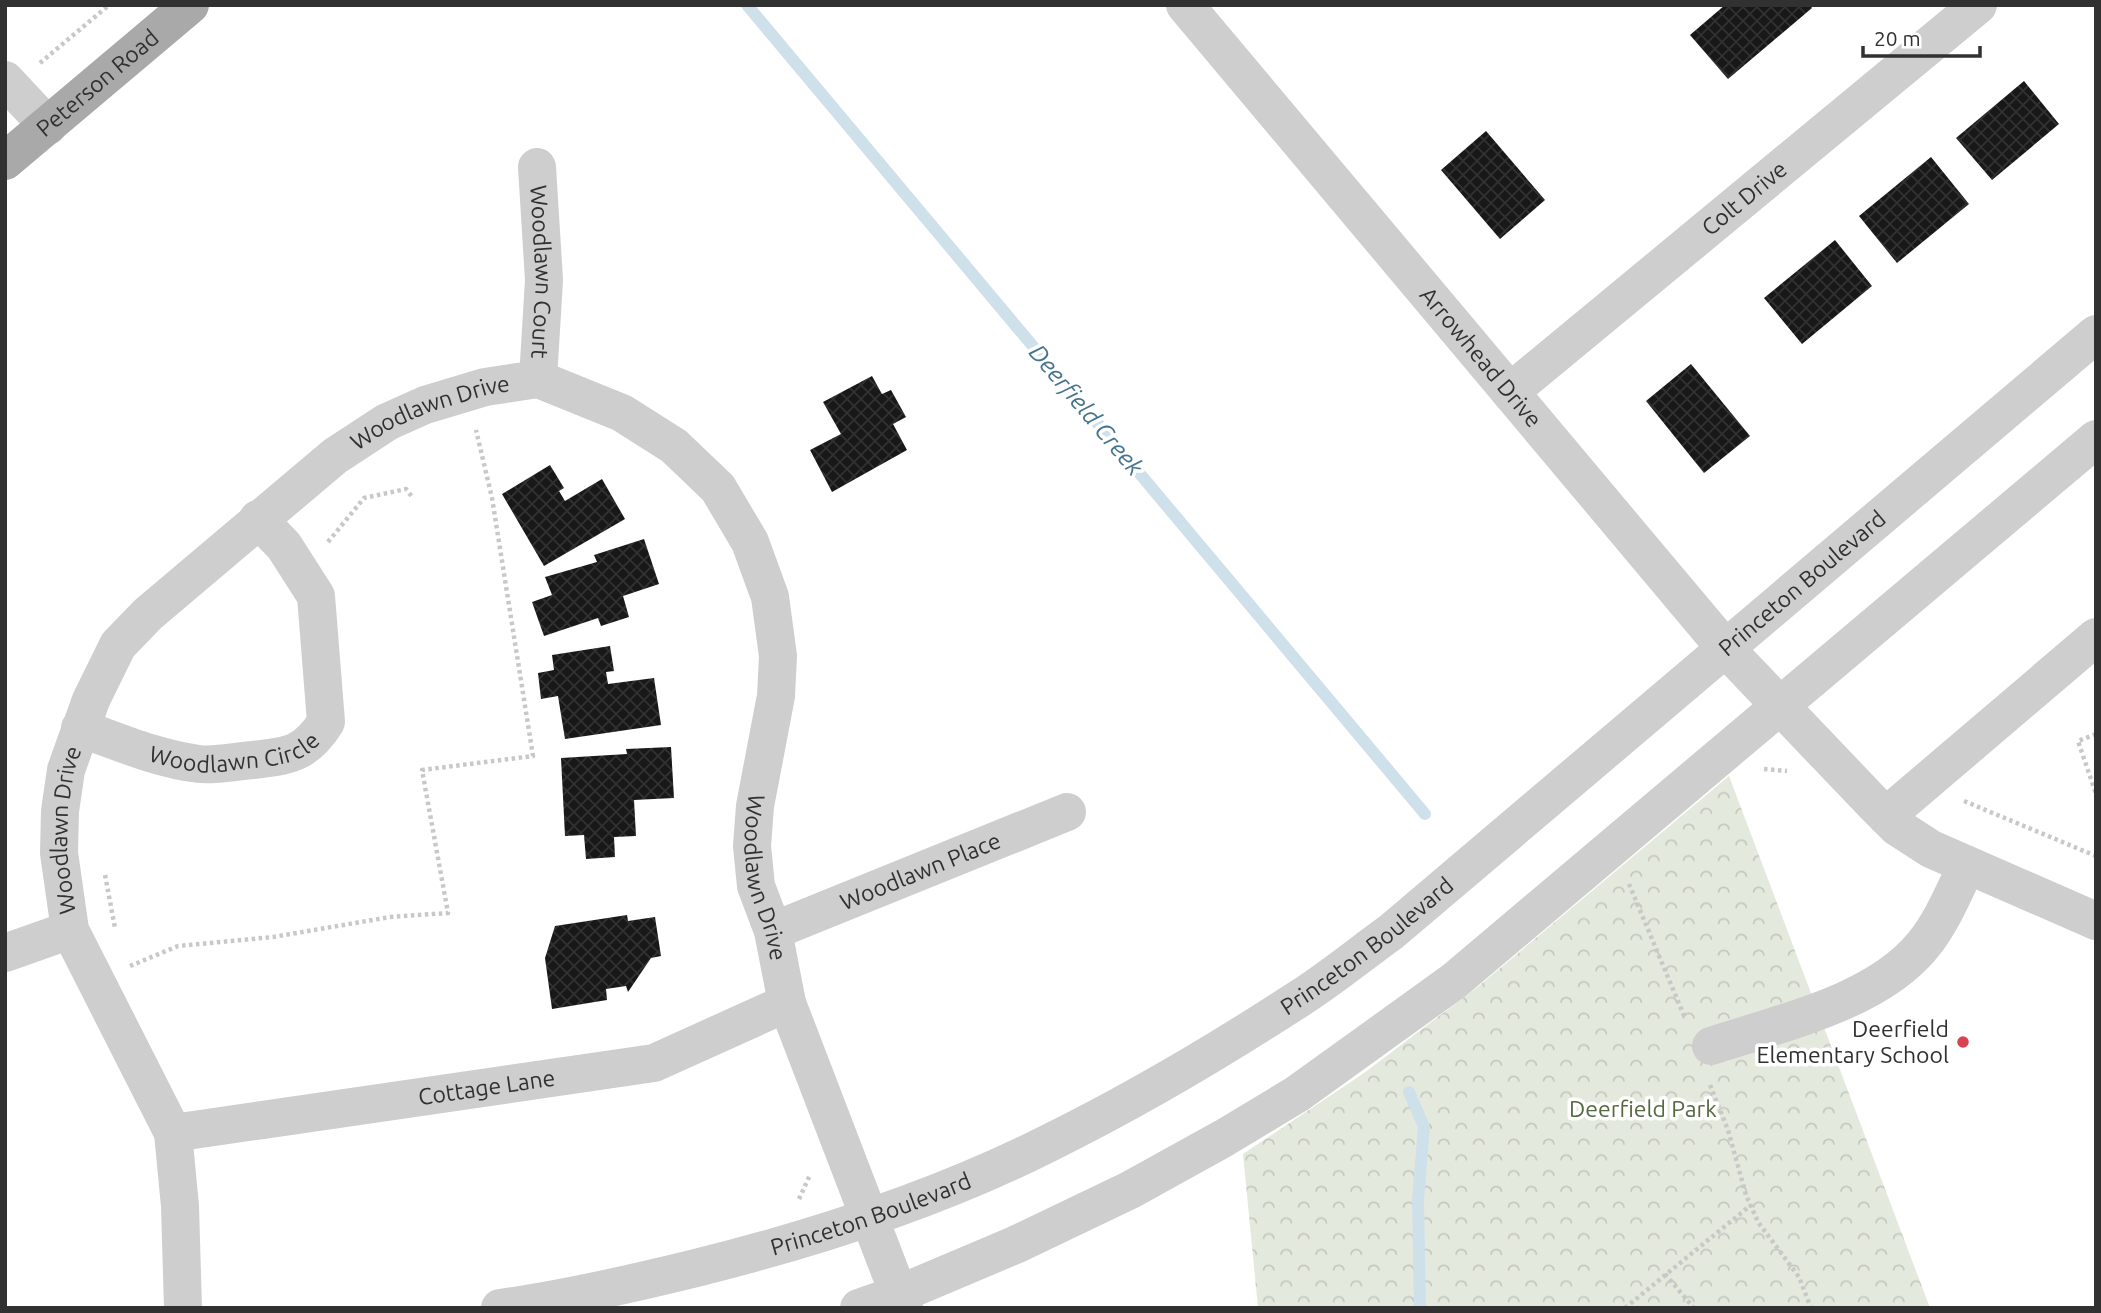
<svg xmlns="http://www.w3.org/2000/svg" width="2101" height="1313" viewBox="0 0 2101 1313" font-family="Ubuntu,sans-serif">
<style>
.forest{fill:url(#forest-crowns)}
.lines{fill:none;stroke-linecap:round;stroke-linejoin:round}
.stream{stroke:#cee0ea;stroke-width:12}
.building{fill:url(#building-cross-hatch)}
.path{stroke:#c8c8c8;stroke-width:4.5;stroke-dasharray:3.5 3.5;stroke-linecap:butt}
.minor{stroke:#cecece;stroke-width:38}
.major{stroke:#a9a9a9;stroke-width:38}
.poi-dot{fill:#d84352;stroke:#fff;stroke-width:2.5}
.labels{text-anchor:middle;stroke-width:7;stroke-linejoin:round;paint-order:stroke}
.street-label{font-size:23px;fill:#313131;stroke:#fff}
.poi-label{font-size:23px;fill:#313131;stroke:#fff;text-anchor:end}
.park-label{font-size:23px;fill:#556941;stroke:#fff}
.water-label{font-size:24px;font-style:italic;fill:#44738d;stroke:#fff}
</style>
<defs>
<pattern id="forest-crowns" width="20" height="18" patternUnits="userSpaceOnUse" patternTransform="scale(1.75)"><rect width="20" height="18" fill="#e4e9dd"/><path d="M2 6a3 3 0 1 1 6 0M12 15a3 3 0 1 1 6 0" fill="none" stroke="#c4c8be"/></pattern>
<pattern id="building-cross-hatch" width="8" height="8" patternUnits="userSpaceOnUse" patternTransform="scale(1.75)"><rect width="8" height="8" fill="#181818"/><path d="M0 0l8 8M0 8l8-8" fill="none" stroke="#313131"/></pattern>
</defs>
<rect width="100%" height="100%" fill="#fff"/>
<path class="forest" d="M 1729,776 L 1930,1308 L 1258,1308 L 1243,1154 L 1364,1073 L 1480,985 Z"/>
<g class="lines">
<g class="stream">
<path d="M 747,5 L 1425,814"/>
<path d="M 1409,1092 L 1424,1127 L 1418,1200 L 1420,1308"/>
</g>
</g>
<g class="building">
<path d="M 1725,5 L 1810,5 L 1812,8 L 1728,79 L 1690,35 Z"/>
<path d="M 2024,81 L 2059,124 L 1992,180 L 1956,138 Z"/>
<path d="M 1486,131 L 1545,200 L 1500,239 L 1441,170 Z"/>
<path d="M 1931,157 L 1969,204 L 1897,263 L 1859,216 Z"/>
<path d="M 1835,240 L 1872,286 L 1802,344 L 1764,298 Z"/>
<path d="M 1691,364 L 1750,436 L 1704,473 L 1646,401 Z"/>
<path d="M 872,376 L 882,394 L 891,390 L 906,417 L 893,424 L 907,450 L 832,492 L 810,450 L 841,434 L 823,402 Z"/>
<path d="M 550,465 L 564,488 L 559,491 L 565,501 L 602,479 L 625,519 L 544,566 L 502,494 Z"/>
<path d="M 644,539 L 659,584 L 623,596 L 629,617 L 601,626 L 598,618 L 544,636 L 532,602 L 552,595 L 545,577 L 597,562 L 594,555 Z"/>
<path d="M 610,646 L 614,671 L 606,672 L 608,684 L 654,678 L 661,725 L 565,739 L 558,696 L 541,699 L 538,673 L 554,670 L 552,655 Z"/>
<path d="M 671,747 L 674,798 L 634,800 L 636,836 L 614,837 L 615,857 L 586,859 L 584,835 L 565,836 L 561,758 L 627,754 L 626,749 Z"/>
<path d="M 627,915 L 628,921 L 655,917 L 661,956 L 651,958 L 628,992 L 626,986 L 606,989 L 607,1000 L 552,1009 L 545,958 L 555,926 Z"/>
</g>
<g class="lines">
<g class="path">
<path d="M 40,63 L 109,5"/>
<path d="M 328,542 L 364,498 L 406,489 L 413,498"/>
<path d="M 2096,734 L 2078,741 L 2096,794"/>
<path d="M 1764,769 L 1787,771"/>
<path d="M 1964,801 L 2096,856"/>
<path d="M 105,875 L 115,928"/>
<path d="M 1629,884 L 1685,1018"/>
<path d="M 130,966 L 178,946 L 273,937 L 390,917 L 448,913 L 422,770 L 533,756 L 492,498 L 476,430"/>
<path d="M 1710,1085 L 1728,1130 L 1746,1195 L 1758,1222 L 1799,1277 L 1811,1308"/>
<path d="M 799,1199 L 810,1175"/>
<path d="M 1665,1274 L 1693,1307"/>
<path d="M 1625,1308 L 1751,1205"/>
</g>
<g class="minor">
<path id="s1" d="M 1185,5 L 1725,648 L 1872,802 L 1897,827 L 1931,849 L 2096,921"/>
<path d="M 5,80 L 48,126"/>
<path id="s2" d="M 537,167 L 544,280 L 538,379"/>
<path id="s3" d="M 1510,392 L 1978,5"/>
<path id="s4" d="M 80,728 C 119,742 158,759 199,764 C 216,766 236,761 253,760 C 289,756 306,754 326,722 L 316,596 L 284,546 L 258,519"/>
<path d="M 1886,816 L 2096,637"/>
<path id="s5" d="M 773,931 L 1067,812"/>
<path d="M 5,953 L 70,930"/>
<path d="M 1711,1046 C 1780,1023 1876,1003 1923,945 C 1942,922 1954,892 1967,865"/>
<path id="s6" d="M 173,1133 L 654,1063 L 787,1003"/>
<path id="s7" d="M 183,1308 L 180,1206 L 173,1133 L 70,930 L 59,853 L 60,811 L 66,770 L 91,700 L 118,645 L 148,614 L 335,456 L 387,422 L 425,405 L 485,387 L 538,379 L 622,413 L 674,446 L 718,488 L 750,542 L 770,597 L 778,656 L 776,696 L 755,806 L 752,846 L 756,886 L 773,931 L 787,1003 L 904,1308"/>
<path id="s8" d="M 500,1308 C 566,1299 631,1284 696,1268 C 817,1238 938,1199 1049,1143 C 1134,1101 1217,1052 1297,1000 C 1329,980 1359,955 1391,932 L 2096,334"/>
<path d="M 859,1308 L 899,1294 L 1015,1245 L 1130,1190 L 1224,1138 L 1297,1094 L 1454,981 L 2096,439"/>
</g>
<path class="major" id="s9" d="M 5,161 L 190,5"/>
</g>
<circle class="poi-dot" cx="1963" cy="1042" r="7"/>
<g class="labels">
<g class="street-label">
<text dy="8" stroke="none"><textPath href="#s9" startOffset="121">Peterson Road</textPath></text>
<text dy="8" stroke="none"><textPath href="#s3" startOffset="304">Colt Drive</textPath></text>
<text dy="8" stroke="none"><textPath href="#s2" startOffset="105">Woodlawn Court</textPath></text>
<text dy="8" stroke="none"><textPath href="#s1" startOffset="460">Arrowhead Drive</textPath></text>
<text dy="8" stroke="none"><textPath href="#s7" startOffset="1094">Woodlawn Drive</textPath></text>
<text dy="8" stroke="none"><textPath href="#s8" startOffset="1517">Princeton Boulevard</textPath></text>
<text dy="8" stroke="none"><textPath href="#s4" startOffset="161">Woodlawn Circle</textPath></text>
<text dy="8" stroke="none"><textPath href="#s7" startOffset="504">Woodlawn Drive</textPath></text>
<text dy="8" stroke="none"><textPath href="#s5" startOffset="159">Woodlawn Place</textPath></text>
<text dy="8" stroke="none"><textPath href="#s7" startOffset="1827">Woodlawn Drive</textPath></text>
<text dy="8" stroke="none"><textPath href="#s8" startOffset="950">Princeton Boulevard</textPath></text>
<text dy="8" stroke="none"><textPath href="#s6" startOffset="317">Cottage Lane</textPath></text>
<text dy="8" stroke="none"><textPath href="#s8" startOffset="383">Princeton Boulevard</textPath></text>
</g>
<g class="poi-label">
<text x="1949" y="1037">Deerfield<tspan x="1949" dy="26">Elementary School</tspan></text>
</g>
<g class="park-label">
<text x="1643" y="1117">Deerfield Park</text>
</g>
<g class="water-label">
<text transform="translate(1086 410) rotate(50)" y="8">Deerfield Creek</text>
</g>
</g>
<rect width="2101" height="1313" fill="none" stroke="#313131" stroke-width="14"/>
<path d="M1863 46v10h117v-10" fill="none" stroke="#313131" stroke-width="3.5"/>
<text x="1874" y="46" font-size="21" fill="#313131" stroke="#ffffff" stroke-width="5" paint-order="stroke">20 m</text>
</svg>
